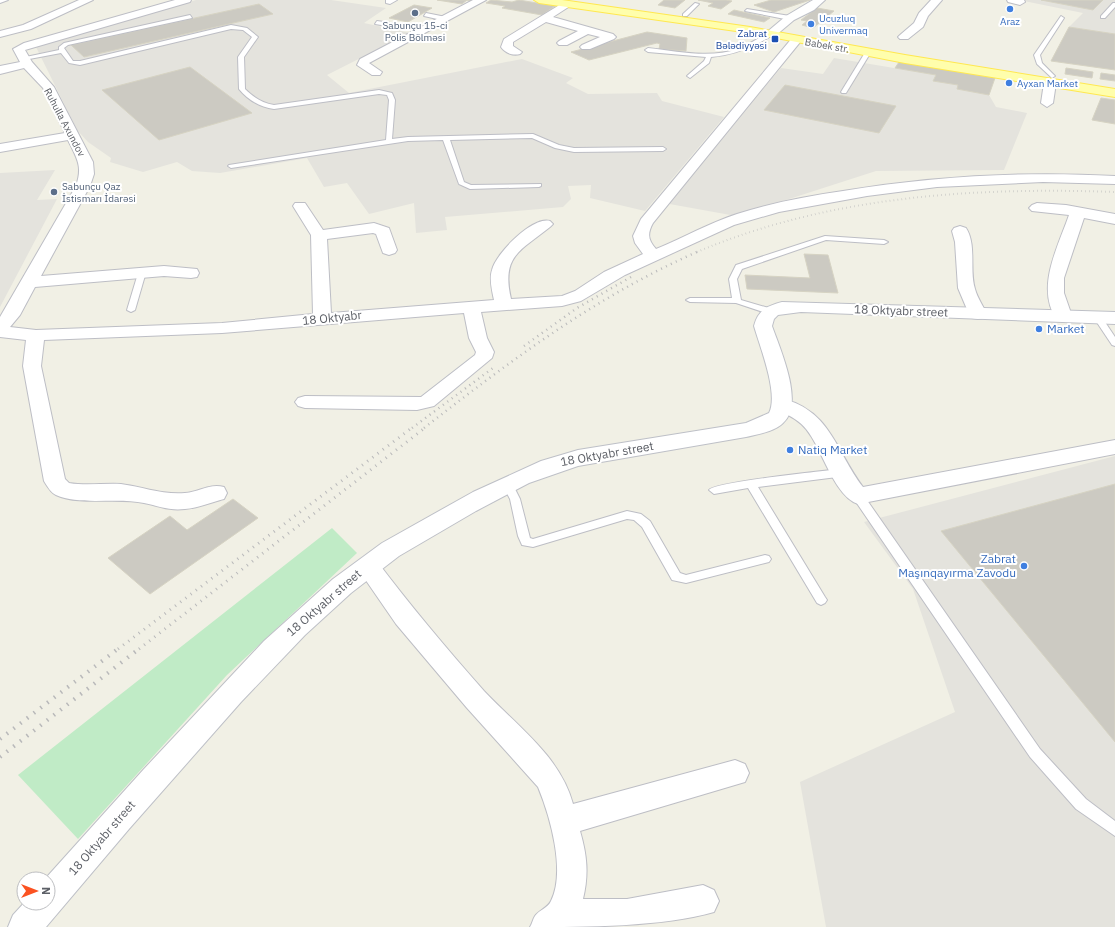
<svg xmlns="http://www.w3.org/2000/svg" width="1115" height="927" viewBox="0 0 1115 927" font-family="'IBM Plex Sans',sans-serif">
<style>
.industrial{fill:#e4e3dd}
.green{fill:#c0ebc6}
.building{fill:#cccac2;stroke:#d6d3c3}
.lines{fill:none;stroke-linecap:round;stroke-linejoin:round}
.lane-casing{stroke:#bdbec5;stroke-width:2}
.street-casing{stroke:#bdbec5;stroke-width:2}
.secondary-casing{stroke:#bec0c7;stroke-width:2}
.primary-casing{stroke:#ffe850;stroke-width:2}
.lane{fill:#fff;fill-rule:evenodd}
.street{fill:#fff;fill-rule:evenodd}
.secondary{fill:#fff;fill-rule:evenodd}
.primary{fill:#fffeac;fill-rule:evenodd}
.rail-far3{stroke:#b9b9ba;stroke-width:2;stroke-dasharray:0.5 3.5;stroke-linecap:butt}
.rail-far2{stroke:#b9b9ba;stroke-width:2.5;stroke-dasharray:1 4.5;stroke-linecap:butt}
.rail-far1{stroke:#b9b9ba;stroke-width:3;stroke-dasharray:1 5.5;stroke-linecap:butt}
.rail{stroke:#b9b9ba;stroke-width:4;stroke-dasharray:1.5 7;stroke-linecap:butt}
.shop-dot{fill:#3f7fe0;stroke:#fff;stroke-width:1.5}
.service-dot{fill:#5c6f8a;stroke:#fff;stroke-width:1.5}
.transit-dot{fill:#1a4fb4;stroke:#fff;stroke-width:1.5}
.labels{text-anchor:middle;stroke-width:4;stroke-linejoin:round;paint-order:stroke}
.far-shop-label{font-size:10px;fill:#366cbe;stroke:#fff;text-anchor:start}
.far-service-label{font-size:10px;fill:#4e5e75;stroke:#fff}
.far-transit-label{font-size:10px;fill:#164399;stroke:#fff;text-anchor:end}
.far-street-label{font-size:10px;fill:#5d6067;stroke:#fff}
.street-label{font-size:12px;fill:#5d6067;stroke:#fff}
.shop-label{font-size:12px;fill:#366cbe;stroke:#fff;text-anchor:start}
</style>
<rect width="100%" height="100%" fill="#f1f0e5"/>
<g class="industrial">
<path d="M 196,0 L 331,0 L 386,8 L 364,23 L 410,33 L 327,75 L 349,93 L 522,59 L 573,78 L 566,83 L 588,94 L 657,93 L 662,101 L 724,117 L 645,211 L 590,198 L 591,185 L 568,186 L 571,199 L 563,207 L 445,217 L 447,230 L 416,233 L 414,203 L 369,214 L 347,183 L 324,187 L 307,158 L 220,173 L 192,171 L 177,162 L 143,172 L 110,162 L 111,158 L 88,142 L 77,130 L 36,47 Z"/>
<path d="M 1019,0 L 1115,0 L 1115,34 L 1069,27 L 1083,13 Z"/>
<path d="M 834,58 L 936,75 L 933,81 L 958,85 L 957,89 L 989,95 L 996,107 L 1027,113 L 1004,170 L 876,171 L 736,216 L 664,203 L 781,68 L 823,74 Z"/>
<path d="M 55,170 L 37,200 L 57,199 L 0,307 L 0,173 Z"/>
<path d="M 1115,456 L 1115,927 L 826,927 L 800,782 L 955,712 L 913,589 L 864,522 Z"/>
</g>
<path class="green" d="M 332,528 L 357,553 L 227,675 L 78,839 L 18,775 Z"/>
<g class="building">
<path d="M 437,0 L 476,0 L 474,2 L 467,0 L 462,4 Z"/>
<path d="M 491,0 L 512,2 L 519,0 L 555,6 L 542,15 L 502,8 L 505,6 L 486,3 Z"/>
<path d="M 664,0 L 685,0 L 675,8 L 658,5 Z"/>
<path d="M 698,0 L 726,0 L 732,1 L 721,9 L 708,6 L 713,3 Z"/>
<path d="M 771,0 L 810,0 L 774,12 L 754,5 Z"/>
<path d="M 1041,0 L 1103,0 L 1093,10 Z"/>
<path d="M 259,4 L 273,14 L 84,57 L 71,45 Z"/>
<path d="M 414,5 L 432,8 L 408,22 L 389,18 Z"/>
<path d="M 817,8 L 834,11 L 813,28 L 802,25 L 807,21 L 801,20 Z"/>
<path d="M 734,10 L 770,18 L 764,22 L 728,14 Z"/>
<path d="M 1069,27 L 1115,34 L 1115,70 L 1051,61 Z"/>
<path d="M 647,32 L 687,38 L 686,51 L 659,49 L 660,44 L 657,43 L 589,60 L 571,52 Z"/>
<path d="M 899,62 L 995,78 L 989,95 L 957,89 L 958,85 L 933,81 L 936,75 L 895,68 Z"/>
<path d="M 190,67 L 252,113 L 159,140 L 102,90 Z"/>
<path d="M 1066,68 L 1093,72 L 1092,78 L 1065,74 Z"/>
<path d="M 1101,73 L 1115,75 L 1115,81 L 1100,79 Z"/>
<path d="M 785,85 L 896,106 L 879,133 L 764,110 Z"/>
<path d="M 1101,98 L 1115,100 L 1115,124 L 1092,120 Z"/>
<path d="M 804,254 L 828,255 L 838,293 L 747,289 L 745,275 L 810,278 Z"/>
<path d="M 1115,484 L 1115,742 L 941,531 Z"/>
<path d="M 233,499 L 258,518 L 150,594 L 108,558 L 170,516 L 187,530 Z"/>
</g>
<g class="lines">
<g class="lane-casing">
<g id="lane">
<path d="M 0,0 L 8,0 L 0,3 Z"/>
<path d="M 695,3 L 699,4 L 687,16 L 683,16 L 683,14 Z"/>
<path d="M 1113,3 L 1115,3 L 1115,7 L 1105,18 L 1101,18 L 1101,16 Z"/>
<path d="M 747,9 L 790,16 L 793,18 L 790,20 L 745,11 Z"/>
<path d="M 426,13 L 446,17 L 449,19 L 446,21 L 424,16 Z"/>
<path d="M 190,15 L 192,18 L 68,45 L 64,48 L 73,61 L 80,61 L 231,25 L 247,28 L 258,37 L 244,57 L 245,89 C 253,97 262,103 274,105 L 379,90 L 392,93 L 395,100 L 392,139 L 408,137 L 533,134 L 559,145 L 574,148 L 663,147 L 666,149 L 663,151 L 574,152 L 555,148 L 532,138 L 450,140 L 464,182 L 471,185 L 541,184 L 541,186 L 539,187 L 470,189 L 459,184 L 443,140 L 408,141 L 231,168 L 228,166 L 229,165 L 386,140 L 389,100 L 387,95 L 379,94 L 274,109 C 260,107 248,100 239,89 L 238,57 L 252,37 L 243,30 L 231,29 L 80,65 L 69,63 L 61,53 L 24,60 L 21,58 L 59,50 L 59,47 L 64,43 Z"/>
<path d="M 1061,16 L 1064,18 L 1040,55 L 1042,63 L 1055,76 L 1052,78 L 1037,64 L 1034,55 Z"/>
<path d="M 377,21 L 424,28 L 427,30 L 424,32 L 375,24 Z"/>
<path d="M 771,32 L 774,34 L 773,35 C 753,47 734,55 711,57 L 709,63 L 690,78 L 687,76 L 688,75 L 704,61 L 706,57 L 648,52 L 645,50 L 648,48 C 677,51 709,59 738,49 C 749,45 759,37 771,32 Z"/>
<path d="M 866,51 L 871,52 L 846,93 L 842,93 L 841,92 Z"/>
<path d="M 825,236 L 884,240 L 888,242 L 884,244 L 826,240 L 742,269 L 737,279 L 741,300 L 772,309 L 772,313 L 766,313 L 736,303 L 690,302 L 686,300 L 690,298 L 732,298 L 729,279 L 736,265 Z"/>
<path d="M 139,270 L 145,270 L 146,272 L 135,310 L 131,312 L 127,310 Z"/>
<path d="M 1098,315 L 1101,316 L 1115,337 L 1115,346 L 1112,345 L 1094,318 Z"/>
<path d="M 841,469 L 845,470 L 846,473 L 845,476 L 758,487 L 825,597 L 827,600 L 825,603 L 821,605 L 817,603 L 748,488 L 714,494 L 709,490 C 714,482 824,471 841,469 Z"/>
<path d="M 507,480 L 511,481 L 520,499 L 530,538 L 533,539 L 627,511 L 641,514 L 650,521 L 680,573 L 686,575 L 765,555 L 769,556 L 771,559 L 769,562 L 765,563 L 686,583 L 672,580 L 642,527 L 634,520 L 627,519 L 533,547 L 522,545 L 518,536 L 510,499 L 502,484 Z"/>
<path d="M 858,492 L 862,493 L 1040,749 L 1086,799 L 1115,821 L 1115,836 L 1076,809 L 1030,757 L 854,499 L 853,496 L 854,493 Z"/>
</g>
</g>
<g class="street-casing">
<g id="street">
<path d="M 79,0 L 93,0 L 31,29 L 0,37 L 0,31 L 23,25 Z"/>
<path d="M 175,0 L 191,0 L 190,2 L 25,50 L 32,62 L 54,87 L 93,162 L 94,174 L 90,186 L 41,276 L 164,266 L 197,269 L 199,273 L 197,277 L 191,278 L 164,276 L 35,287 L 20,315 L 10,327 L 36,330 L 222,323 L 313,314 L 311,235 L 293,206 L 295,203 L 305,203 L 323,230 L 374,223 L 389,228 L 397,250 L 395,253 L 389,255 L 383,253 L 376,234 L 373,233 L 327,239 L 331,313 L 494,300 C 492,291 489,279 492,270 C 496,253 533,216 550,221 L 553,224 L 550,227 C 520,251 501,256 511,299 L 562,296 L 575,291 L 604,272 L 643,254 L 635,243 L 633,236 L 641,219 L 793,37 L 801,37 L 803,39 L 801,41 L 653,223 C 647,234 648,240 656,249 C 683,238 709,223 737,214 C 771,203 808,196 843,191 C 934,176 1024,171 1115,176 L 1115,184 L 1043,182 L 937,187 L 867,196 L 779,212 L 734,225 L 625,275 L 581,301 L 562,306 L 481,312 L 487,338 L 494,352 L 492,358 L 434,406 L 417,410 L 305,408 L 298,406 L 295,402 L 298,398 L 305,396 L 421,397 L 475,355 L 476,352 L 469,338 L 464,313 L 222,333 L 44,340 L 41,366 L 65,479 L 69,483 C 86,486 104,483 121,484 C 143,487 163,495 185,493 C 199,492 210,483 224,487 L 227,493 L 224,499 C 212,502 198,508 185,509 C 169,511 159,506 144,503 C 117,497 80,506 56,495 C 51,493 47,486 44,481 L 23,366 L 26,340 L 0,337 L 0,317 L 76,186 C 83,166 77,159 68,140 L 0,152 L 0,144 L 65,133 L 43,88 L 24,68 L 0,74 L 0,66 L 20,62 L 13,49 L 24,43 Z"/>
<path d="M 386,0 L 397,0 L 390,4 L 386,3 Z"/>
<path d="M 473,0 L 486,0 L 369,63 L 382,72 L 380,75 L 372,75 L 357,65 L 360,59 Z"/>
<path d="M 931,0 L 942,0 L 928,16 L 923,27 L 908,39 L 900,39 L 898,37 L 900,35 L 914,23 L 919,13 Z"/>
<path d="M 1007,0 L 1024,0 L 1025,2 L 1020,5 L 1008,2 Z"/>
<path d="M 566,1 L 571,4 L 570,6 L 553,17 L 613,34 L 616,37 L 614,39 L 590,49 L 582,49 L 580,47 L 582,45 L 600,37 L 588,34 L 567,45 L 559,45 L 557,43 L 559,41 L 578,31 L 546,22 L 513,42 L 513,46 L 522,52 L 520,54 C 513,56 505,53 501,47 L 504,39 Z"/>
<path d="M 1050,79 L 1056,83 L 1053,103 L 1047,107 L 1041,103 L 1044,83 Z"/>
<path d="M 1037,203 L 1066,205 L 1115,214 L 1115,224 L 1084,218 L 1064,278 L 1064,293 L 1072,316 L 1069,320 L 1063,321 L 1057,320 C 1035,288 1058,247 1069,215 L 1032,211 L 1029,208 L 1032,205 Z"/>
<path d="M 960,226 L 966,228 C 977,245 969,270 975,289 C 977,297 983,306 987,314 L 984,318 L 978,319 L 972,318 L 969,314 L 958,288 L 955,242 L 952,231 L 954,228 Z"/>
<path d="M 783,399 C 831,411 836,452 863,487 L 1115,440 L 1115,454 L 858,504 C 836,497 823,454 811,436 C 806,427 798,420 788,415 C 782,412 777,411 773,405 L 776,400 Z"/>
<path d="M 368,557 L 376,560 C 410,605 446,648 484,691 C 517,726 560,756 573,804 L 735,760 L 745,764 L 749,773 L 745,782 L 580,831 C 587,855 589,874 583,899 L 627,899 L 703,885 L 714,890 L 719,901 L 714,912 C 661,927 587,927 530,927 C 532,924 533,919 535,916 C 539,910 548,908 551,901 C 566,871 550,816 538,787 L 467,708 L 396,624 L 356,566 L 360,560 Z"/>
</g>
</g>
<g class="secondary-casing">
<g id="secondary">
<path d="M 813,0 L 825,0 L 814,10 L 794,20 L 775,36 L 767,36 L 765,34 L 767,32 L 786,16 Z"/>
<path d="M 782,302 L 1115,312 L 1115,324 L 801,312 L 778,315 L 774,319 L 772,326 C 780,349 805,404 783,423 C 774,432 758,434 746,437 L 578,466 L 529,483 L 476,511 L 399,556 L 351,593 L 305,635 L 241,702 L 129,829 L 46,927 L 8,927 L 13,915 L 24,903 L 48,903 L 48,879 L 45,879 L 144,769 L 264,641 L 333,579 L 382,543 L 473,492 L 541,461 L 578,450 L 746,423 L 769,413 C 779,394 760,347 754,326 C 758,310 767,306 782,302 Z"/>
</g>
</g>
<g class="primary-casing">
<path id="primary" d="M 534,0 L 562,0 L 750,27 L 905,55 L 1115,89 L 1115,97 L 905,63 L 750,33 L 539,3 Z"/>
</g>
<use href="#lane" class="lane"/>
<use href="#street" class="street"/>
<use href="#secondary" class="secondary"/>
<use href="#primary" class="primary"/>
<path class="rail-far3" d="M 697,252 C 829,196 973,187 1115,192"/>
<g class="rail-far2">
<path d="M 524,346 L 577,308 L 631,277"/>
<path d="M 412,428 L 493,368"/>
<path d="M 424,428 C 513,359 595,297 699,251"/>
</g>
<g class="rail-far1">
<path d="M 118,649 L 413,427"/>
<path d="M 139,649 L 426,427"/>
</g>
<g class="rail">
<path d="M 0,739 L 119,648"/>
<path d="M 0,757 L 140,648"/>
</g>
</g>
<g class="shop-dot">
<circle cx="1010" cy="9" r="4"/>
<circle cx="811" cy="24" r="4"/>
<circle cx="1009" cy="83" r="4"/>
<circle cx="1039" cy="329" r="4"/>
<circle cx="790" cy="450" r="4"/>
<circle cx="1024" cy="566" r="4"/>
</g>
<g class="service-dot">
<circle cx="415" cy="13" r="4"/>
<circle cx="54" cy="192" r="4"/>
</g>
<rect class="transit-dot" x="771" y="35" width="8" height="8" rx="2"/>
<g class="labels">
<g class="far-shop-label">
<text x="819" y="22">Ucuzluq<tspan x="819" dy="12">Univermaq</tspan></text>
<text x="1010" y="25" text-anchor="middle">Araz</text>
<text x="1017" y="87">Ayxan Market</text>
</g>
<g class="far-service-label">
<text x="415" y="29">Sabunçu 15-ci<tspan x="415" dy="12">Polis Bölməsi</tspan></text>
<text x="62" y="190" text-anchor="start">Sabunçu Qaz<tspan x="62" dy="12">İstismarı İdarəsi</tspan></text>
</g>
<g class="far-transit-label">
<text x="767" y="37">Zabrat<tspan x="767" dy="12">Bәlәdiyyәsi</tspan></text>
</g>
<g class="far-street-label">
<text transform="translate(827 45) rotate(10)" y="4">Babek str.</text>
<text transform="translate(65 122) rotate(62)" y="4">Ruhulla Axundov</text>
</g>
<g class="street-label">
<text transform="translate(901 311) rotate(2)" y="4">18 Oktyabr street</text>
<text transform="translate(332 318) rotate(-6)" y="4">18 Oktyabr</text>
<text transform="translate(607 454) rotate(-10)" y="4">18 Oktyabr street</text>
<text transform="translate(324 603) rotate(-41)" y="4">18 Oktyabr street</text>
<text transform="translate(102 838) rotate(-49)" y="4">18 Oktyabr street</text>
</g>
<g class="shop-label">
<text x="1047" y="333">Market</text>
<text x="798" y="454">Natiq Market</text>
<text x="1016" y="563" text-anchor="end">Zabrat<tspan x="1016" dy="14">Maşınqayırma Zavodu</tspan></text>
</g>
</g>
<g transform="translate(36 891) rotate(90)"><circle r="19" fill="#ffffff" stroke="#bebfc2"/>
<path d="M0-3L7 15L0 10L-7 15Z" fill="#fb5221"/>
<text y="-6" font-size="11" font-weight="bold" text-anchor="middle" fill="#5d6067">N</text>
</g>
</svg>
